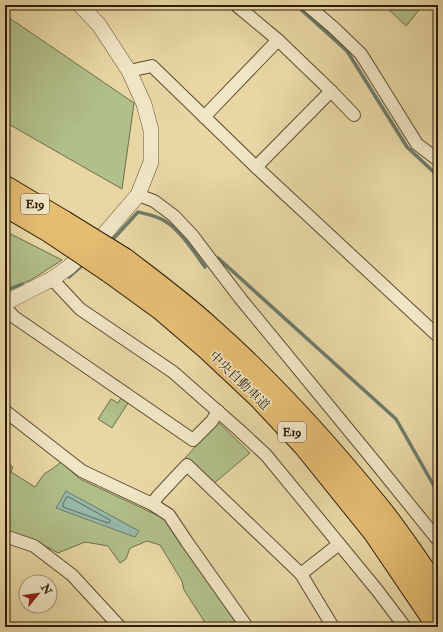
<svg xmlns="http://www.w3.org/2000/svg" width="443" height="632" viewBox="0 0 443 632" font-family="'IM FELL Double Pica','Noto Serif JP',serif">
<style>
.green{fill:#b1bf8a;stroke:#6f6e49}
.water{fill:#97b9aa;stroke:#6d7a69}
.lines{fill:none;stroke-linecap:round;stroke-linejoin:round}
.shore{stroke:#626a59;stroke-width:1}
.stream{stroke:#6d7a69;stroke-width:3.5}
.minor-casing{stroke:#5c4b2f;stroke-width:14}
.tertiary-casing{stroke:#5c4b2f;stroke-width:16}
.motorway-casing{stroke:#2d1c08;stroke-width:24}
.minor{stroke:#f0e5c4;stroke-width:12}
.tertiary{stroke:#f0e5c4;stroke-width:15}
.motorway{stroke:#e4bc72;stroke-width:22}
.motorway-bridge-casing{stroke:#2d1c08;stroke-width:24;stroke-linecap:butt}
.motorway-bridge{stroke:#e4bc72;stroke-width:22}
.labels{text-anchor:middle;stroke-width:3;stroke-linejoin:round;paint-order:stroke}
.shield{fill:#f0e5c4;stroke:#685840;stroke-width:1}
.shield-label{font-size:12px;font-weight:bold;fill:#2d1c08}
.street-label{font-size:13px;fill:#2d1c08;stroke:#f0e5c4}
</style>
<rect width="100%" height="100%" fill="#e8d7a5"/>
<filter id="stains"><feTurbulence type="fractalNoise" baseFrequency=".005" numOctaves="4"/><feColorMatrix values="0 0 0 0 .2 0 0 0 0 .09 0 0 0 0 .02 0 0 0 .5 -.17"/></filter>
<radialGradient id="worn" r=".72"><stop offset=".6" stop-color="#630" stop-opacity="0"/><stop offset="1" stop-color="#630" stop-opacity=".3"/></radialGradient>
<g class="green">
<path d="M 384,5 L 423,5 L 406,26 Z"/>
<path d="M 5,15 L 134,103 L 122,189 L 5,122 Z"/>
<path d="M 5,231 L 62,260 L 31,280 L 5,290 Z"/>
<path d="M 121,398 L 128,403 L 112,428 L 98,419 L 111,399 L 118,403 Z"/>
<path d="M 218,422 L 250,453 L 212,485 L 185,458 Z"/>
<path d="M 5,461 L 13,467 L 11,472 L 35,487 L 44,474 L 52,469 L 61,462 L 80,479 L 165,519 L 239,627 L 206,627 L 206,624 L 184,590 L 182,581 L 160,545 L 147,541 L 130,548 L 126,559 L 120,563 L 108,546 L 85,542 L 58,553 C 41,543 24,536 5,530 Z"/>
</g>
<path class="water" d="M 66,491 L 139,531 L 135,537 L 56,508 Z"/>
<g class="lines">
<path class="shore" d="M 67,497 L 69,497 L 110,520 L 110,522 L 108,523 L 63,507 L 63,504 Z"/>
<g class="stream">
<path d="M 296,5 L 347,51 L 407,147 L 438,176"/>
<path d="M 109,242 L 115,237 L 138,212 C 147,214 157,216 165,221 C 180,230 195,253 205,267"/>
<path d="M 218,258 L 396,419 L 438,493"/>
<path d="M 69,277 L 85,263"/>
<path d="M 5,291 L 22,284"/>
<path d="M 5,623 L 8,627"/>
</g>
<g class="minor-casing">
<g id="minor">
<path d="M 236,5 L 278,40 L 331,91 L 354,115"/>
<path d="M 307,5 L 334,28 L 361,54 L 417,144 L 438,160"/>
<path d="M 129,71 L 152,66 L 256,167 L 438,336"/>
<path d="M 204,117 L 278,40"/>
<path d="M 256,167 L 331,91"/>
<path d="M 138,195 L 154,201 L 174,216 L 192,235 L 240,298 L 379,467 L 438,540"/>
<path d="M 52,279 L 80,309 L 173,372 L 239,430 L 266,455 L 377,590 L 405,627"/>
<path d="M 5,307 L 14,317 L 193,440 L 212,421 L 218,411"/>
<path d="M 5,411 L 82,471 L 152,504 L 169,515 L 187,542 L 247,627"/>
<path d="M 152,504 L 158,496 L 187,465 L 301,574 L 333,627"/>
<path d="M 5,536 L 34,546 L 72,575 L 120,627"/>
<path d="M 301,574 L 339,544"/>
</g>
</g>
<g class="tertiary-casing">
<path id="tertiary" d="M 5,303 L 40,285 L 52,279 L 69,267 L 107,231 L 138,195 L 151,162 L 151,130 L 144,104 L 129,71 L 99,25 L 80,5"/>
</g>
<g class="motorway-casing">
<g id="motorway">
<path d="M 5,187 L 64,222"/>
<path d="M 5,205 L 51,232"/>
<path d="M 124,259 C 154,282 184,304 211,329 C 272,383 327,444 379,508 C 400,534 419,563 438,591"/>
<path d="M 109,271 L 160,308 L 209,350 L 259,397 L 305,446 L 375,533 L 438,626"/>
</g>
</g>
<use href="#minor" class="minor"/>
<use href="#tertiary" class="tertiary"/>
<use href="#motorway" class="motorway"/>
<g class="motorway-bridge-casing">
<g id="motorway-bridge">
<path d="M 64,222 L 124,259"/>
<path d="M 51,232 L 109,271"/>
</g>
</g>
<use href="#motorway-bridge" class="motorway-bridge"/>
</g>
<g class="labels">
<g class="shield">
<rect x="21" y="194" width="28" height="20" rx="3"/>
<rect x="278" y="422" width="28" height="20" rx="3"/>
</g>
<g class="shield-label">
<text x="35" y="208">E19</text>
<text x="292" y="436">E19</text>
</g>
<g class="street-label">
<text transform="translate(240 380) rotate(44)" y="5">中央自動車道</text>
</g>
</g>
<rect width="443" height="632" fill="none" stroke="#e8d7a5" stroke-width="20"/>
<rect x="6" y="6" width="431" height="620" fill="none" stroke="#2d1c08" stroke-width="2"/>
<rect x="10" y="10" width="423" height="612" fill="none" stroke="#2d1c08"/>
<g transform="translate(38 594) rotate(61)"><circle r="19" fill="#f0e5c4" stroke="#a29579"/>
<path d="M0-3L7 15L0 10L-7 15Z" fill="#8f2418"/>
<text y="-6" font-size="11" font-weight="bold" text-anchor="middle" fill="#2d1c08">N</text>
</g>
<rect width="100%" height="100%" filter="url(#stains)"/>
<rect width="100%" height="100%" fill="url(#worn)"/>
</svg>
